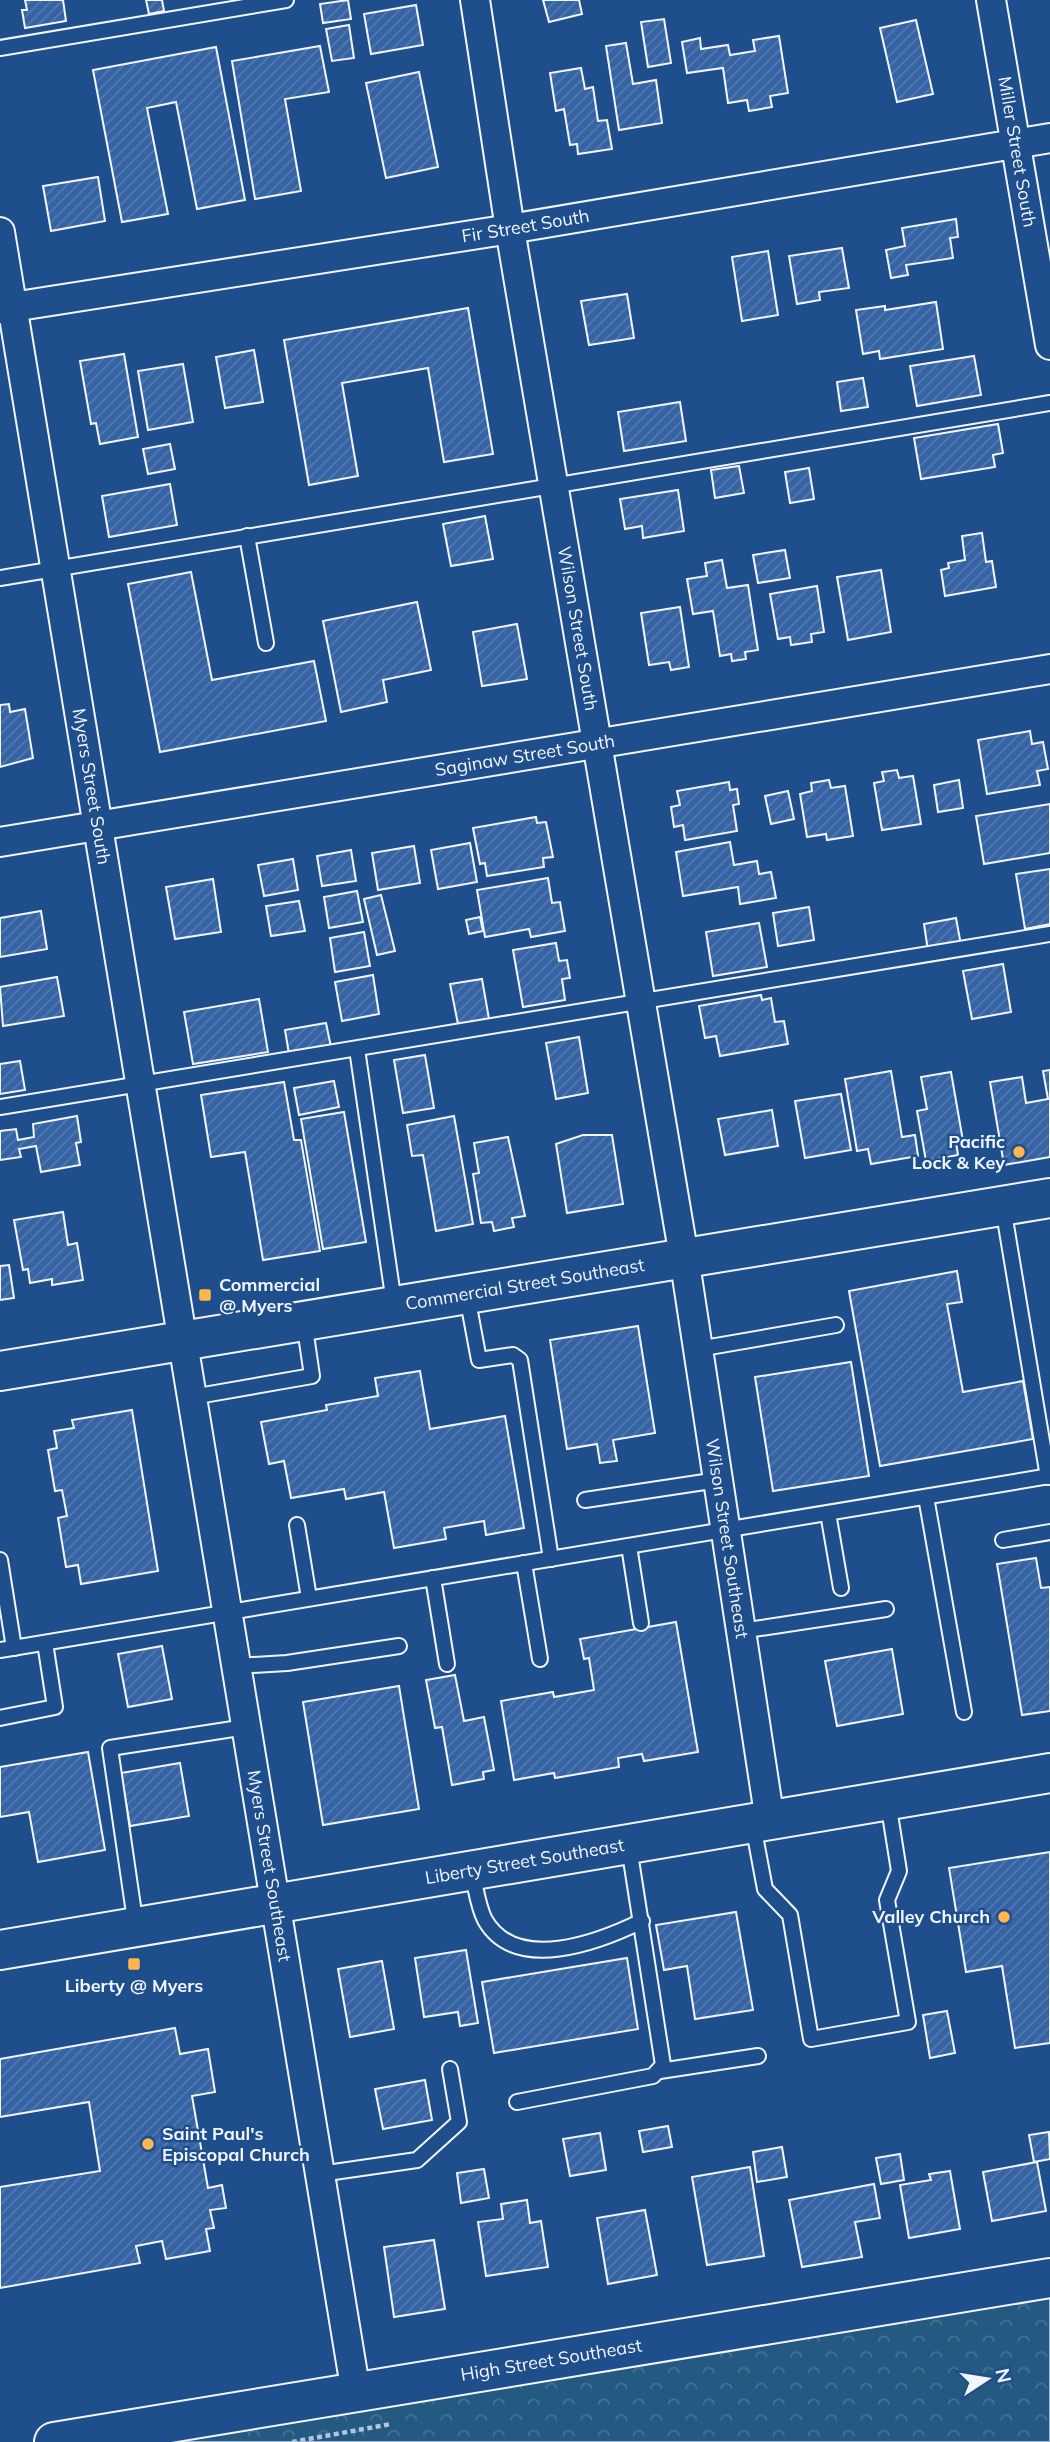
<svg xmlns="http://www.w3.org/2000/svg" width="1050" height="2442" viewBox="0 0 1050 2442" font-family="Mulish,sans-serif">
<style>
.park{fill:url(#park-crowns);stroke:#a8bbd7;stroke-width:2}
.building{fill:url(#building-hatch);stroke:#f2f6ff;stroke-width:2}
.lines{fill:none;stroke-linecap:round;stroke-linejoin:round}
.lane-casing{stroke:#f2f6ff;stroke-width:18}
.street-casing{stroke:#f2f6ff;stroke-width:32}
.secondary-casing{stroke:#f2f6ff;stroke-width:42}
.primary-casing{stroke:#f2f6ff;stroke-width:42}
.path{stroke:#b3c4dc;stroke-width:4.5;stroke-dasharray:5 3.5;stroke-linecap:butt}
.lane{stroke:#1f4e8c;stroke-width:14}
.street{stroke:#1f4e8c;stroke-width:28}
.secondary{stroke:#1f4e8c;stroke-width:38}
.primary{stroke:#1f4e8c;stroke-width:38}
.poi-dot{fill:#ffb74d;stroke:#1f4e8c;stroke-width:2.5}
.labels{text-anchor:middle;stroke-width:5;stroke-linejoin:round;paint-order:stroke}
.street-label{font-size:18px;fill:#f2f6ff;stroke:#1f4e8c}
.poi-label{font-size:18px;font-weight:bold;fill:#f2f6ff;stroke:#1f4e8c;text-anchor:end}
</style>
<defs>
<pattern id="park-crowns" width="20" height="18" patternUnits="userSpaceOnUse" patternTransform="scale(1.75)"><rect width="20" height="18" fill="#245a82"/><path d="M2 6a3 3 0 1 1 6 0M12 15a3 3 0 1 1 6 0" fill="none" stroke="#447295"/></pattern>
<pattern id="building-hatch" width="6" height="6" patternUnits="userSpaceOnUse" patternTransform="scale(1.75)"><rect width="6" height="6" fill="#3563a3"/><path d="M-1 1l2-2M0 6l6-6M5 7l2-2" fill="none" stroke="#537ab1"/></pattern>
</defs>
<rect width="100%" height="100%" fill="#1f4e8c"/>
<path class="park" d="M 1050,2294 L 1050,2442 L 155,2442 Z"/>
<g class="building">
<path d="M 25,0 L 63,0 L 66,21 L 25,28 L 22,10 L 27,10 Z"/>
<path d="M 146,0 L 162,0 L 164,11 L 149,14 Z"/>
<path d="M 348,0 L 351,19 L 323,23 L 320,4 Z"/>
<path d="M 543,0 L 579,0 L 582,14 L 549,22 Z"/>
<path d="M 416,5 L 423,45 L 371,54 L 364,14 Z"/>
<path d="M 664,19 L 671,63 L 648,67 L 641,22 Z"/>
<path d="M 916,20 L 933,94 L 897,102 L 880,28 Z"/>
<path d="M 349,25 L 354,58 L 332,61 L 326,29 Z"/>
<path d="M 779,36 L 788,93 L 770,96 L 772,107 L 749,111 L 747,100 L 728,103 L 723,68 L 687,73 L 682,42 L 700,38 L 701,49 L 728,45 L 730,55 L 755,51 L 753,40 Z"/>
<path d="M 626,43 L 633,84 L 656,80 L 662,123 L 619,130 L 606,46 Z"/>
<path d="M 320,46 L 329,92 L 285,99 L 301,191 L 255,199 L 232,61 Z"/>
<path d="M 216,47 L 245,200 L 197,209 L 176,102 L 147,108 L 168,214 L 122,222 L 93,70 Z"/>
<path d="M 581,68 L 585,89 L 593,87 L 598,121 L 607,120 L 612,149 L 578,154 L 577,144 L 570,145 L 564,109 L 556,111 L 550,73 Z"/>
<path d="M 419,72 L 438,167 L 386,178 L 366,83 Z"/>
<path d="M 98,177 L 105,221 L 51,231 L 43,186 Z"/>
<path d="M 956,219 L 958,237 L 950,238 L 953,258 L 906,265 L 908,275 L 891,278 L 886,250 L 905,246 L 902,228 Z"/>
<path d="M 842,248 L 849,288 L 819,292 L 820,300 L 797,304 L 789,256 Z"/>
<path d="M 768,251 L 778,315 L 742,321 L 732,257 Z"/>
<path d="M 627,294 L 634,338 L 589,345 L 581,301 Z"/>
<path d="M 936,302 L 943,349 L 880,359 L 879,351 L 863,354 L 856,310 L 885,306 L 885,310 Z"/>
<path d="M 468,308 L 493,454 L 444,462 L 428,368 L 342,383 L 358,476 L 309,485 L 284,340 Z"/>
<path d="M 254,350 L 263,402 L 225,408 L 216,357 Z"/>
<path d="M 124,354 L 138,437 L 100,444 L 96,423 L 91,424 L 80,361 Z"/>
<path d="M 974,356 L 981,395 L 917,406 L 910,366 Z"/>
<path d="M 183,364 L 193,422 L 148,430 L 138,371 Z"/>
<path d="M 863,378 L 868,407 L 841,411 L 837,382 Z"/>
<path d="M 680,402 L 686,441 L 624,451 L 618,412 Z"/>
<path d="M 998,424 L 1003,453 L 993,455 L 995,467 L 921,479 L 914,438 Z"/>
<path d="M 170,444 L 175,469 L 148,474 L 143,449 Z"/>
<path d="M 739,466 L 744,493 L 715,498 L 711,470 Z"/>
<path d="M 809,468 L 814,499 L 790,503 L 785,472 Z"/>
<path d="M 170,484 L 177,525 L 109,537 L 102,496 Z"/>
<path d="M 678,490 L 684,531 L 643,538 L 642,526 L 625,529 L 620,499 Z"/>
<path d="M 485,516 L 493,559 L 451,566 L 443,524 Z"/>
<path d="M 982,533 L 986,562 L 992,561 L 996,587 L 945,596 L 941,570 L 949,568 L 948,563 L 965,560 L 962,536 Z"/>
<path d="M 785,550 L 790,578 L 758,583 L 753,555 Z"/>
<path d="M 722,560 L 727,588 L 748,585 L 758,650 L 745,652 L 746,659 L 732,661 L 731,654 L 720,656 L 713,611 L 693,614 L 687,579 L 707,576 L 705,563 Z"/>
<path d="M 881,570 L 891,632 L 848,640 L 837,577 Z"/>
<path d="M 191,572 L 212,680 L 314,661 L 326,721 L 160,752 L 128,584 Z"/>
<path d="M 817,586 L 824,632 L 811,634 L 812,642 L 791,645 L 790,637 L 778,639 L 770,594 Z"/>
<path d="M 417,602 L 431,670 L 383,680 L 387,702 L 341,712 L 323,621 Z"/>
<path d="M 680,607 L 689,667 L 671,670 L 669,662 L 649,665 L 641,613 Z"/>
<path d="M 517,624 L 527,679 L 482,686 L 473,632 Z"/>
<path d="M 9,704 L 10,712 L 25,709 L 33,758 L 0,767 L 0,705 Z"/>
<path d="M 1030,731 L 1032,744 L 1043,742 L 1048,769 L 1037,771 L 1040,785 L 987,794 L 978,740 Z"/>
<path d="M 897,770 L 899,778 L 913,776 L 921,824 L 882,830 L 874,783 L 884,781 L 882,772 Z"/>
<path d="M 829,780 L 831,788 L 845,786 L 853,836 L 827,840 L 826,834 L 807,837 L 800,794 L 812,791 L 811,783 Z"/>
<path d="M 959,780 L 963,808 L 938,812 L 934,785 Z"/>
<path d="M 729,782 L 730,790 L 737,789 L 739,804 L 733,805 L 737,831 L 685,840 L 683,825 L 674,827 L 671,807 L 680,805 L 677,791 Z"/>
<path d="M 788,791 L 794,819 L 771,824 L 765,796 Z"/>
<path d="M 1050,804 L 1050,853 L 984,864 L 976,816 Z"/>
<path d="M 536,817 L 537,823 L 546,822 L 553,857 L 543,858 L 544,867 L 487,876 L 485,863 L 480,864 L 473,828 Z"/>
<path d="M 730,842 L 734,865 L 757,861 L 759,874 L 771,872 L 776,898 L 740,904 L 738,887 L 683,896 L 676,852 Z"/>
<path d="M 470,843 L 477,882 L 438,889 L 431,850 Z"/>
<path d="M 414,846 L 420,883 L 378,890 L 372,853 Z"/>
<path d="M 351,850 L 356,881 L 322,886 L 317,856 Z"/>
<path d="M 293,859 L 298,890 L 264,896 L 258,865 Z"/>
<path d="M 1050,869 L 1050,924 L 1025,929 L 1016,874 Z"/>
<path d="M 548,878 L 552,903 L 560,902 L 565,931 L 531,937 L 529,929 L 485,937 L 477,890 Z"/>
<path d="M 213,879 L 221,932 L 175,939 L 166,887 Z"/>
<path d="M 357,891 L 363,922 L 329,928 L 324,897 Z"/>
<path d="M 381,895 L 395,951 L 377,955 L 364,899 Z"/>
<path d="M 299,901 L 305,931 L 271,936 L 266,906 Z"/>
<path d="M 809,907 L 814,940 L 778,946 L 773,913 Z"/>
<path d="M 41,911 L 47,949 L 0,957 L 0,918 Z"/>
<path d="M 480,917 L 483,931 L 469,934 L 466,920 Z"/>
<path d="M 956,918 L 961,945 L 928,951 L 924,924 Z"/>
<path d="M 759,923 L 767,967 L 713,976 L 706,932 Z"/>
<path d="M 364,932 L 370,966 L 335,972 L 330,938 Z"/>
<path d="M 556,943 L 559,961 L 567,960 L 570,978 L 562,979 L 565,1000 L 523,1007 L 513,950 Z"/>
<path d="M 1003,964 L 1011,1012 L 972,1019 L 963,971 Z"/>
<path d="M 373,975 L 379,1014 L 342,1021 L 335,982 Z"/>
<path d="M 57,977 L 64,1016 L 3,1026 L 0,987 Z"/>
<path d="M 482,979 L 489,1019 L 458,1024 L 450,984 Z"/>
<path d="M 761,995 L 762,1000 L 771,998 L 775,1022 L 784,1021 L 788,1044 L 720,1056 L 716,1036 L 705,1038 L 699,1006 Z"/>
<path d="M 259,999 L 268,1052 L 193,1064 L 184,1012 Z"/>
<path d="M 326,1023 L 331,1047 L 289,1054 L 285,1030 Z"/>
<path d="M 579,1037 L 588,1093 L 556,1099 L 546,1043 Z"/>
<path d="M 425,1055 L 434,1108 L 403,1113 L 394,1060 Z"/>
<path d="M 20,1061 L 25,1090 L 0,1094 L 0,1064 Z"/>
<path d="M 1050,1070 L 1050,1157 L 1004,1165 L 990,1082 L 1022,1077 L 1026,1103 L 1048,1099 L 1043,1071 Z"/>
<path d="M 891,1071 L 902,1137 L 915,1135 L 918,1156 L 871,1164 L 868,1149 L 857,1151 L 845,1079 Z"/>
<path d="M 951,1072 L 963,1141 L 956,1142 L 958,1155 L 926,1161 L 917,1111 L 927,1109 L 921,1077 Z"/>
<path d="M 334,1081 L 339,1107 L 299,1115 L 294,1088 Z"/>
<path d="M 284,1082 L 294,1140 L 301,1140 L 320,1251 L 263,1260 L 245,1152 L 211,1157 L 201,1095 Z"/>
<path d="M 841,1094 L 851,1150 L 805,1158 L 795,1101 Z"/>
<path d="M 772,1110 L 778,1146 L 725,1155 L 718,1119 Z"/>
<path d="M 344,1112 L 366,1242 L 323,1249 L 301,1119 Z"/>
<path d="M 77,1116 L 81,1142 L 76,1143 L 80,1165 L 41,1172 L 36,1146 L 19,1149 L 21,1157 L 0,1160 L 0,1131 L 16,1129 L 18,1140 L 34,1137 L 33,1124 Z"/>
<path d="M 454,1116 L 473,1224 L 436,1231 L 423,1155 L 412,1156 L 407,1125 Z"/>
<path d="M 583,1135 L 612,1135 L 623,1204 L 567,1213 L 556,1144 Z"/>
<path d="M 508,1137 L 525,1216 L 512,1218 L 514,1227 L 494,1231 L 492,1222 L 481,1223 L 473,1174 L 479,1173 L 474,1143 Z"/>
<path d="M 63,1212 L 68,1245 L 77,1243 L 83,1280 L 52,1285 L 52,1279 L 30,1283 L 28,1269 L 23,1270 L 14,1220 Z"/>
<path d="M 9,1265 L 14,1298 L 0,1300 L 0,1266 Z"/>
<path d="M 957,1271 L 962,1302 L 947,1304 L 963,1392 L 1023,1381 L 1033,1439 L 880,1466 L 849,1291 Z"/>
<path d="M 638,1326 L 655,1433 L 613,1440 L 617,1461 L 600,1463 L 597,1444 L 567,1449 L 550,1340 Z"/>
<path d="M 851,1362 L 869,1476 L 773,1491 L 755,1377 Z"/>
<path d="M 420,1371 L 430,1429 L 505,1416 L 524,1528 L 486,1535 L 484,1521 L 444,1528 L 446,1539 L 394,1548 L 384,1492 L 346,1499 L 344,1489 L 291,1498 L 284,1461 L 269,1464 L 261,1422 L 327,1410 L 326,1405 L 378,1396 L 375,1378 Z"/>
<path d="M 132,1410 L 158,1571 L 81,1584 L 78,1565 L 66,1567 L 58,1518 L 67,1516 L 62,1490 L 55,1491 L 48,1450 L 57,1448 L 54,1431 L 74,1428 L 72,1420 Z"/>
<path d="M 1036,1558 L 1041,1588 L 1050,1587 L 1050,1711 L 1022,1715 L 997,1564 Z"/>
<path d="M 676,1622 L 698,1752 L 644,1761 L 642,1754 L 618,1758 L 619,1767 L 555,1778 L 554,1773 L 514,1780 L 501,1701 L 553,1692 L 554,1697 L 594,1690 L 589,1658 L 584,1659 L 580,1639 Z"/>
<path d="M 162,1646 L 172,1699 L 128,1707 L 118,1654 Z"/>
<path d="M 892,1649 L 903,1714 L 837,1726 L 825,1661 Z"/>
<path d="M 455,1675 L 464,1721 L 484,1717 L 494,1770 L 483,1772 L 484,1779 L 452,1785 L 442,1727 L 435,1728 L 426,1680 Z"/>
<path d="M 399,1686 L 419,1809 L 323,1825 L 303,1702 Z"/>
<path d="M 88,1752 L 105,1850 L 38,1862 L 29,1812 L 0,1817 L 0,1767 Z"/>
<path d="M 180,1763 L 189,1816 L 130,1826 L 121,1773 Z"/>
<path d="M 1050,1852 L 1050,2043 L 1015,2048 L 1002,1966 L 966,1972 L 949,1868 Z"/>
<path d="M 736,1912 L 753,2010 L 695,2019 L 687,1966 L 664,1970 L 656,1925 Z"/>
<path d="M 466,1950 L 478,2023 L 460,2026 L 458,2012 L 424,2017 L 415,1958 Z"/>
<path d="M 627,1958 L 638,2029 L 494,2053 L 482,1982 Z"/>
<path d="M 382,1961 L 394,2029 L 350,2037 L 338,1969 Z"/>
<path d="M 947,2011 L 955,2053 L 930,2058 L 923,2015 Z"/>
<path d="M 175,2028 L 180,2054 L 208,2049 L 215,2092 L 192,2096 L 208,2188 L 222,2185 L 226,2208 L 210,2210 L 214,2228 L 206,2229 L 210,2251 L 166,2259 L 162,2241 L 136,2246 L 140,2263 L 0,2288 L 0,2187 L 100,2171 L 89,2102 L 0,2117 L 0,2059 Z"/>
<path d="M 425,2080 L 432,2120 L 383,2129 L 375,2089 Z"/>
<path d="M 668,2126 L 672,2147 L 643,2152 L 639,2131 Z"/>
<path d="M 1049,2132 L 1050,2159 L 1034,2162 L 1029,2135 Z"/>
<path d="M 600,2133 L 606,2170 L 570,2176 L 563,2139 Z"/>
<path d="M 782,2147 L 787,2177 L 757,2182 L 753,2152 Z"/>
<path d="M 900,2154 L 904,2180 L 881,2184 L 876,2158 Z"/>
<path d="M 1037,2162 L 1046,2211 L 992,2221 L 983,2172 Z"/>
<path d="M 750,2167 L 764,2256 L 707,2265 L 692,2177 Z"/>
<path d="M 484,2169 L 489,2198 L 461,2203 L 457,2173 Z"/>
<path d="M 950,2171 L 960,2229 L 909,2238 L 900,2185 L 931,2180 L 929,2174 Z"/>
<path d="M 874,2184 L 880,2218 L 855,2222 L 862,2257 L 802,2267 L 789,2200 Z"/>
<path d="M 527,2200 L 530,2223 L 541,2221 L 548,2267 L 486,2276 L 478,2222 L 503,2219 L 501,2204 Z"/>
<path d="M 645,2210 L 657,2275 L 608,2284 L 597,2218 Z"/>
<path d="M 434,2240 L 445,2309 L 394,2317 L 384,2247 Z"/>
</g>
<g class="lines">
<g class="lane-casing">
<g id="lane">
<path d="M 0,48 L 286,0"/>
<path d="M 247,536 L 266,643"/>
<path d="M 0,578 L 1050,403"/>
<path d="M 357,1049 L 394,1303"/>
<path d="M 0,1107 L 1050,934"/>
<path d="M 1003,1207 L 1048,1477"/>
<path d="M 467,1296 L 479,1360 L 513,1355 L 520,1360 L 551,1559"/>
<path d="M 698,1349 L 836,1325"/>
<path d="M 192,1397 L 312,1376 L 304,1321"/>
<path d="M 926,1497 L 964,1712"/>
<path d="M 585,1500 L 718,1480"/>
<path d="M 828,1513 L 841,1588"/>
<path d="M 297,1525 L 309,1598"/>
<path d="M 1003,1540 L 1050,1532"/>
<path d="M 629,1546 L 641,1623"/>
<path d="M 0,1560 L 14,1648"/>
<path d="M 524,1563 L 540,1659"/>
<path d="M 433,1578 L 447,1664"/>
<path d="M 741,1631 L 886,1609"/>
<path d="M 0,1650 L 1050,1476"/>
<path d="M 236,1666 L 287,1663 L 399,1646"/>
<path d="M 0,1718 L 55,1707 L 45,1643"/>
<path d="M 753,1825 L 765,1889 L 790,1915 L 811,2039 L 908,2022 L 887,1900 L 899,1871 L 888,1802"/>
<path d="M 472,1873 C 476,1888 478,1907 485,1920 C 516,1974 599,1942 642,1921"/>
<path d="M 136,1927 L 110,1748 L 246,1727"/>
<path d="M 660,2071 L 758,2056"/>
<path d="M 517,2102 L 653,2076 L 663,2065 L 629,1847"/>
<path d="M 320,2174 L 417,2160 L 459,2122 L 450,2069"/>
</g>
</g>
<g class="street-casing">
<g id="street">
<path id="s1" d="M 475,0 L 510,229 L 684,1257 L 770,1821"/>
<path id="s2" d="M 991,0 L 1050,345"/>
<path id="s3" d="M 0,232 L 356,2393"/>
<path id="s4" d="M 0,309 L 510,229 L 1050,138"/>
<path id="s5" d="M 0,842 L 1050,669"/>
</g>
</g>
<g class="secondary-casing">
<g id="secondary">
<path id="s6" d="M 54,2442 L 1050,2278"/>
</g>
</g>
<g class="primary-casing">
<g id="primary">
<path id="s7" d="M 0,1371 L 1050,1198"/>
<path id="s8" d="M 0,1950 L 1050,1773"/>
</g>
</g>
<path class="path" d="M 292,2442 L 391,2424"/>
<use href="#lane" class="lane"/>
<use href="#street" class="street"/>
<use href="#secondary" class="secondary"/>
<use href="#primary" class="primary"/>
</g>
<g class="poi-dot">
<circle cx="1019" cy="1152" r="7"/>
<rect x="198" y="1288" width="14" height="14" rx="3.5"/>
<circle cx="1004" cy="1917" r="7"/>
<rect x="127" y="1957" width="14" height="14" rx="3.5"/>
<circle cx="148" cy="2144" r="7"/>
</g>
<g class="labels">
<g class="street-label">
<text dy="6" stroke="none"><textPath href="#s2" startOffset="154">Miller Street South</textPath></text>
<text dy="6" stroke="none"><textPath href="#s4" startOffset="532">Fir Street South</textPath></text>
<text dy="6" stroke="none"><textPath href="#s1" startOffset="637">Wilson Street South</textPath></text>
<text dy="6" stroke="none"><textPath href="#s5" startOffset="532">Saginaw Street South</textPath></text>
<text dy="6" stroke="none"><textPath href="#s3" startOffset="562">Myers Street South</textPath></text>
<text dy="6" stroke="none"><textPath href="#s7" startOffset="532">Commercial Street Southeast</textPath></text>
<text dy="6" stroke="none"><textPath href="#s1" startOffset="1559">Wilson Street Southeast</textPath></text>
<text dy="6" stroke="none"><textPath href="#s8" startOffset="532">Liberty Street Southeast</textPath></text>
<text dy="6" stroke="none"><textPath href="#s3" startOffset="1656">Myers Street Southeast</textPath></text>
<text dy="6" stroke="none"><textPath href="#s6" startOffset="504">High Street Southeast</textPath></text>
</g>
<g class="poi-label">
<text x="1005" y="1148">Pacific<tspan x="1005" dy="21">Lock &amp; Key</tspan></text>
<text x="219" y="1291" text-anchor="start">Commercial<tspan x="219" dy="21">@ Myers</tspan></text>
<text x="990" y="1923">Valley Church</text>
<text x="134" y="1992" text-anchor="middle">Liberty @ Myers</text>
<text x="162" y="2140" text-anchor="start">Saint Paul's<tspan x="162" dy="21">Episcopal Church</tspan></text>
</g>
</g>
<g transform="translate(987 2379) rotate(78)" stroke="#1f4e8c" stroke-width="5" paint-order="stroke">
<path d="M0-5L12 26L0 18L-12 26Z" fill="#f2f6ff"/>
<text y="-10" font-size="19" font-weight="bold" text-anchor="middle" fill="#f2f6ff">N</text>
</g>
</svg>
